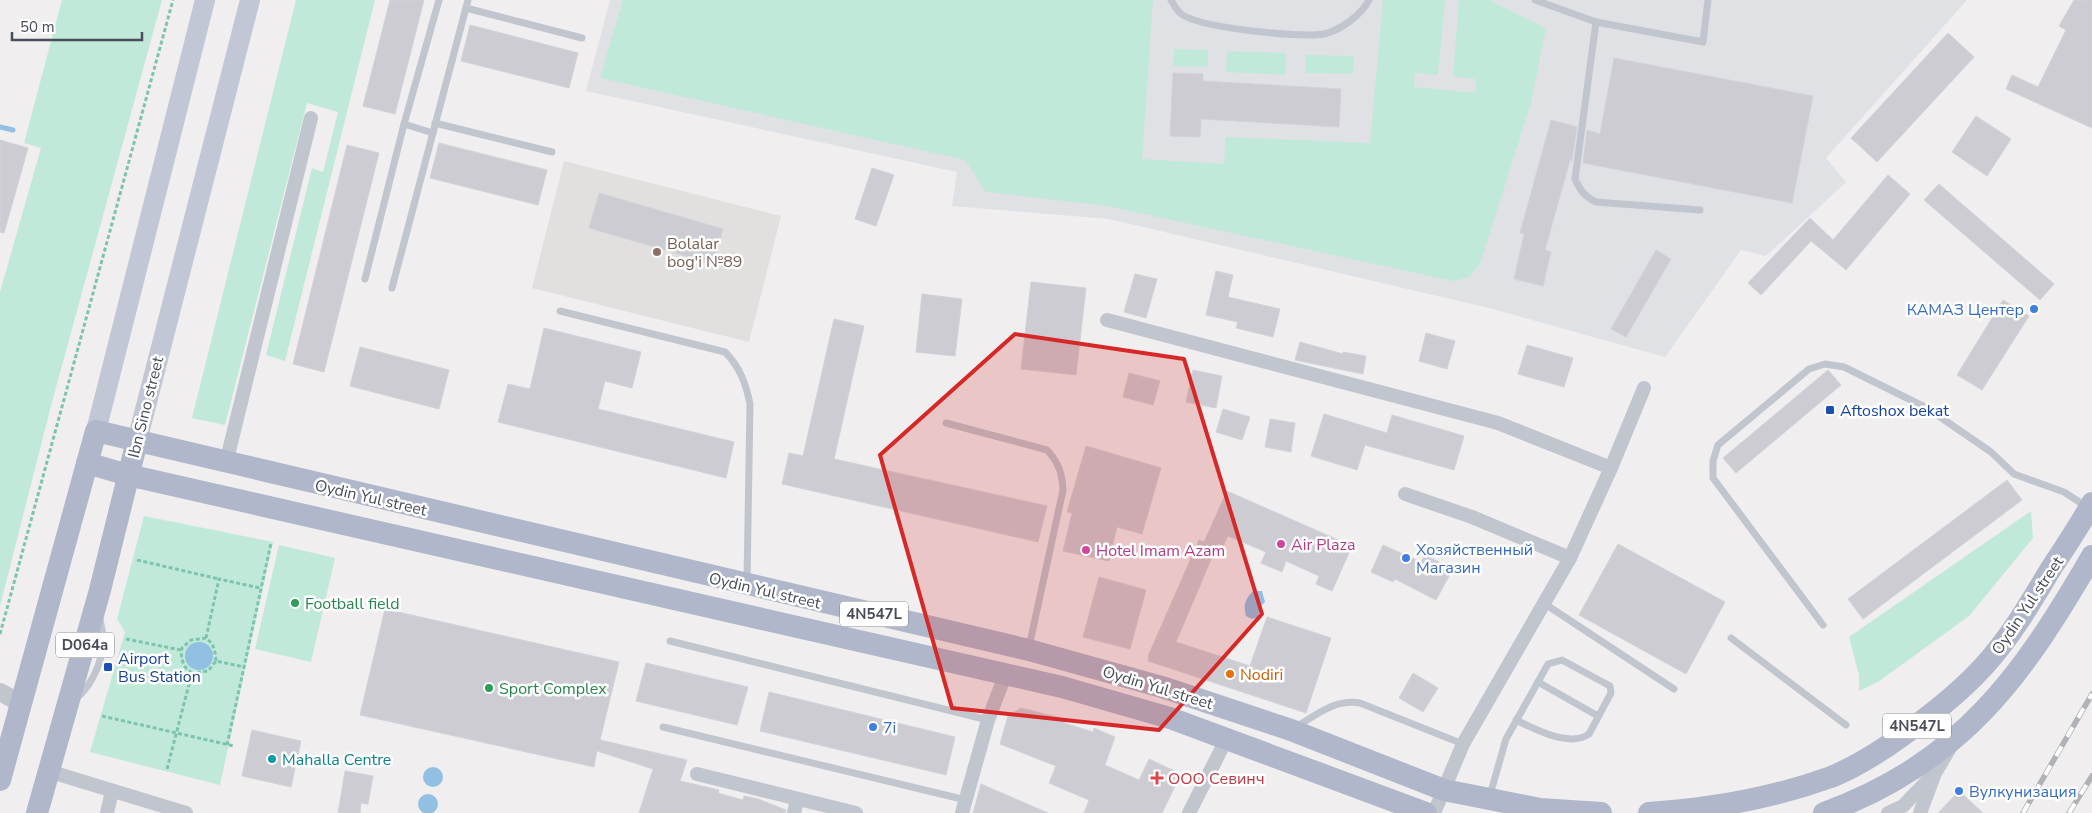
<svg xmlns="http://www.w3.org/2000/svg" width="2092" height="813" viewBox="0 0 2092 813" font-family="'Nunito Sans',sans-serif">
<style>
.education{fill:#e1e0df}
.airport{fill:#e0e1e5}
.green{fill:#c1e9d9}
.water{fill:#92c0e2}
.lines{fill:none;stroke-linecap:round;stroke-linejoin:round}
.stream{stroke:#92c0e2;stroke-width:5}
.building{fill:#ccccd2;stroke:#d2d3d9}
.path{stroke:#7cc4b0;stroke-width:3;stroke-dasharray:4 2.5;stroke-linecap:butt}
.service{stroke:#c0c5ce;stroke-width:7}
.minor{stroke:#c0c5ce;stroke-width:14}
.tertiary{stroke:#c0c5ce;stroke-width:18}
.secondary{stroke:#c2c7d5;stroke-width:20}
.primary{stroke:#b0b7ca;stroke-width:22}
.rail-casing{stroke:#b1b2b7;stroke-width:5.5}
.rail{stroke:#fff;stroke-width:4;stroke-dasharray:11;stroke-linecap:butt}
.marked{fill:#d62828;fill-opacity:0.2;stroke:#d62828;stroke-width:4;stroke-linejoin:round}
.education-dot{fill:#8d6e63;stroke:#fff;stroke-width:2}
.shop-dot{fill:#3f7fe0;stroke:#fff;stroke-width:2}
.transit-dot{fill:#1a4fb4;stroke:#fff;stroke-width:2}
.hotel-dot{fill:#d1479c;stroke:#fff;stroke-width:2}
.leisure-dot{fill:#2e9e5b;stroke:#fff;stroke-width:2}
.food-dot{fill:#e8710a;stroke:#fff;stroke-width:2}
.culture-dot{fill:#0f9aa8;stroke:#fff;stroke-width:2}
.health-dot{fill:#e0444e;stroke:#fff;stroke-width:2}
.labels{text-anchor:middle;stroke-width:5;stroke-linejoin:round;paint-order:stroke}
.shield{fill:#fff;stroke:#7f828b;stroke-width:1}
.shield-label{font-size:15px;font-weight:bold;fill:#484d59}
.education-label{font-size:16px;fill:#785e54;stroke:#fff;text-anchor:start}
.shop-label{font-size:16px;fill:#366cbe;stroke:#fff;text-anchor:start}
.street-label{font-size:16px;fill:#484d59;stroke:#fff}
.transit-label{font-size:16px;fill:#164399;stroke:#fff;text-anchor:start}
.hotel-label{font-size:16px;fill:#b23c85;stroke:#fff;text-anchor:start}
.leisure-label{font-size:16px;fill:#27864d;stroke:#fff;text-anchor:start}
.food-label{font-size:16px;fill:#c56008;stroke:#fff;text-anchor:start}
.culture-label{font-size:16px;fill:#0d838f;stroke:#fff;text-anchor:start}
.health-label{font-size:16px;fill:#be3a42;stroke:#fff;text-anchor:start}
</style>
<rect width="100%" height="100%" fill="#f0eeee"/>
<path class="education" d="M 564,161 L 781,216 L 749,342 L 532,288 Z"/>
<path class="airport" d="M 610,0 L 1967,0 L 1826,158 L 1846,182 L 1766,256 L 1741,250 L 1665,357 L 1493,309 L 1109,219 L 952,206 L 957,172 L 586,91 Z"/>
<g class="green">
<path d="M 62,0 L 162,0 L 52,402 L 0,606 L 0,292 L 41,148 L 24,143 Z"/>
<path d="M 296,0 L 375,0 L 285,361 L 266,355 L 312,168 L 323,172 L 338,112 L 307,103 L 225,425 L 192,418 Z"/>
<path d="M 623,0 L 1153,0 L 1142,159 L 1224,164 L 1226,137 L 1370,143 L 1383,0 L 1445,0 L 1438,75 L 1415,73 L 1414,87 L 1476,93 L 1476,79 L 1453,77 L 1459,0 L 1489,0 L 1546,28 L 1531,103 L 1480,264 L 1469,277 L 1453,281 L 1107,206 L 986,192 L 965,160 L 600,78 Z"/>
<path d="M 1174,49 L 1208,50 L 1208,67 L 1173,66 Z"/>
<path d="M 1227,51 L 1286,53 L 1285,75 L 1226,72 Z"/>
<path d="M 1306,55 L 1354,56 L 1353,74 L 1306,73 Z"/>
<path d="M 2031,511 L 2033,538 L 1969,616 L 1878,682 L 1859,691 L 1859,675 L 1849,637 Z"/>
<path d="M 144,516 L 273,542 L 220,785 L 90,752 L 125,632 L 117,619 Z"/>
<path d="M 279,545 L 335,558 L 311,662 L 255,649 Z"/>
</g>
<g class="water">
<path d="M 1253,591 L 1262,591 L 1265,602 L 1261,606 L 1258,617 L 1252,619 L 1246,616 C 1243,605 1245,599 1253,591 Z"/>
<circle cx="199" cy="656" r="14"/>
<circle cx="433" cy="777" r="10"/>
<circle cx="428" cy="804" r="10"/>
</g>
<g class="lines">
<path class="stream" d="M 0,127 L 13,130"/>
</g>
<g class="building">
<path d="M 390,0 L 424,0 L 395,114 L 363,106 Z"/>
<path d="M 2074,0 L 2092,0 L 2092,128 L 2006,89 L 2012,75 L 2038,87 L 2066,30 L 2059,26 Z"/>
<path d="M 470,25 L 578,53 L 569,88 L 461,61 Z"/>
<path d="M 1948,33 L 1974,57 L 1877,162 L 1851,138 Z"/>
<path d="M 1614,58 L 1813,96 L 1792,203 L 1583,163 L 1587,130 L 1600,134 Z"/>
<path d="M 1173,73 L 1203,74 L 1203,81 L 1341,89 L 1339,127 L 1201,119 L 1200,137 L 1170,136 Z"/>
<path d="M 1976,116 L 2011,139 L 1987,176 L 1952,152 Z"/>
<path d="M 1551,120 L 1577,127 L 1572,161 L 1570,160 L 1545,250 L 1551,252 L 1543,286 L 1514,279 L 1524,234 L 1520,233 Z"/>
<path d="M 0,140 L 28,148 L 4,233 L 0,232 Z"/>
<path d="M 439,143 L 547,170 L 538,205 L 430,178 Z"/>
<path d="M 347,145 L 379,153 L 324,372 L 293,364 Z"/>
<path d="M 872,168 L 894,175 L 876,226 L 855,219 Z"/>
<path d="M 1888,175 L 1910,194 L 1846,270 L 1811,241 L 1761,295 L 1748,283 L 1810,218 L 1833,240 Z"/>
<path d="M 1939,184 L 2054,284 L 2040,300 L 1924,200 Z"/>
<path d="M 599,193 L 723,229 L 713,264 L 589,228 Z"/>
<path d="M 1656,250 L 1671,259 L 1626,337 L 1611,329 Z"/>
<path d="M 1216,271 L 1233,275 L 1228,297 L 1280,309 L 1273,337 L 1236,328 L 1238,322 L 1206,315 Z"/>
<path d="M 1135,274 L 1157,279 L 1146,318 L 1124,312 Z"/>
<path d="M 1031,282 L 1086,288 L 1076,375 L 1021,369 Z"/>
<path d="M 922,294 L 962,299 L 955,356 L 916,352 Z"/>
<path d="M 2003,300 L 2029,316 L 1982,390 L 1957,375 Z"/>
<path d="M 834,319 L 864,326 L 834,459 L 1047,506 L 1038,542 L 782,484 L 789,453 L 803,456 Z"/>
<path d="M 544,328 L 641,352 L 632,388 L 605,381 L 598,409 L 734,442 L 726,478 L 498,422 L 508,384 L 530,389 Z"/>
<path d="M 1426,333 L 1455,341 L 1447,369 L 1419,361 Z"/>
<path d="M 1300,342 L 1343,354 L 1343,352 L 1366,356 L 1363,374 L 1295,360 Z"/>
<path d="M 1527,345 L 1573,358 L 1564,387 L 1518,374 Z"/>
<path d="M 360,347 L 449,370 L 439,409 L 350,386 Z"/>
<path d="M 1193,370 L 1222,376 L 1216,408 L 1186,402 Z"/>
<path d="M 1828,370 L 1841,385 L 1736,473 L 1723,458 Z"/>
<path d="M 1129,373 L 1160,381 L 1153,405 L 1123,397 Z"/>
<path d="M 1223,409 L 1250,417 L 1242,440 L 1216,432 Z"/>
<path d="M 1324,414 L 1387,433 L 1392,415 L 1464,436 L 1454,470 L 1365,445 L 1357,470 L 1311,456 Z"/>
<path d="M 1270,419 L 1295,423 L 1291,452 L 1265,447 Z"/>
<path d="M 1086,446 L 1161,468 L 1142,534 L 1117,527 L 1109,561 L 1063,551 L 1072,513 L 1067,512 Z"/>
<path d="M 2007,480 L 2022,500 L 1863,619 L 1848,599 Z"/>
<path d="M 1227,491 L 1352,546 L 1332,591 L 1316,584 L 1319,576 L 1286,561 L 1282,572 L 1261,563 L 1266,552 L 1228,536 L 1223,546 L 1218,543 L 1176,642 L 1250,666 L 1267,617 L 1331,638 L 1306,713 L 1148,661 L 1149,654 L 1199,540 L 1204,542 Z"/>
<path d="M 1618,544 L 1725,602 L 1686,674 L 1579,615 Z"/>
<path d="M 1383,545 L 1421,562 L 1425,555 L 1453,569 L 1436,600 L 1395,579 L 1393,582 L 1371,572 Z"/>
<path d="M 1099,577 L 1146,590 L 1130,649 L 1083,637 Z"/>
<path d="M 385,609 L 619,662 L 600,740 L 687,760 L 680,781 L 719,790 L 718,793 L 743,800 L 744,796 L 758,799 L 786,810 L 785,813 L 639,813 L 653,769 L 597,751 L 594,767 L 360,715 Z"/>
<path d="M 646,663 L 748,687 L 737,725 L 636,701 Z"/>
<path d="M 1413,673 L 1438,688 L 1423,712 L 1399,698 Z"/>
<path d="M 769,692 L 955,737 L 946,775 L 760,731 Z"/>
<path d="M 1021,708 L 1065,719 L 1064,723 L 1093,732 L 1094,728 L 1115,737 L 1105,765 L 1139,780 L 1149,759 L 1181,774 L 1162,813 L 1084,813 L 1089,800 L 1049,783 L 1056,766 L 1000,744 L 1008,716 Z"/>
<path d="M 252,730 L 301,741 L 291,787 L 242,776 Z"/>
<path d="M 345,771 L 373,776 L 368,804 L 361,803 L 360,813 L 338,813 Z"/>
<path d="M 981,784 L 1048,813 L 973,813 Z"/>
<path d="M 1959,791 L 1983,813 L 1938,813 Z"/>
</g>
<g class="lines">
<g class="path">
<path d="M 137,560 L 219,579"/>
<path d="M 0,634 L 173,0"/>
<path d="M 206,638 L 219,579 L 260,588"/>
<path d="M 126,639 L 181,650"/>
<path d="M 192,673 C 183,668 180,657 182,648 L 191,640 L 206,638 C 214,644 215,650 216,661"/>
<path d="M 102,716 L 234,746"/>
<path d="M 227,745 L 271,543"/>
<path d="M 167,769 L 192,673 L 208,671 L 216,661 L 244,667"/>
</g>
<g class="service">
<path d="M 1171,0 C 1173,4 1176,9 1180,13 C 1197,28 1300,38 1324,34 C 1341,30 1361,15 1369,0"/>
<path d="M 1535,0 L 1596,22 L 1703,42 L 1708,0"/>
<path d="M 466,8 L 582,38"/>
<path d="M 1596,22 L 1575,179 C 1580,190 1584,196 1596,202 L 1700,210"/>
<path d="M 435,123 L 552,152"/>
<path d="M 404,124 L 433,133"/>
<path d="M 365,279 L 404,124 L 439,0"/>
<path d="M 392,288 L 468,0"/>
<path d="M 560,311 L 725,352 C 740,367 746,384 750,404 L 747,582"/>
<path d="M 946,423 L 1047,450 C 1059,463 1062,473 1063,490 L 1029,647"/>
<path d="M 1545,604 L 1674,689"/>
<path d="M 1823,625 L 1713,478 L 1713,461 L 1718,445 L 1809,369 L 1825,364 L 1844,367 L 1927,408 L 1991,452 L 2014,474 L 2064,492 L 2087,507"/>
<path d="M 1731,638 L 1846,725"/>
<path d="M 670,641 L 988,720"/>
<path d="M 1538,682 L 1598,716"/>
<path d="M 75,699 C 91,688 102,662 103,643 C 104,635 101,627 100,619"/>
<path d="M 663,727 L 966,800"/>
<path d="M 1296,727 C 1317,714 1335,699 1360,703 L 1463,744"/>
<path d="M 1490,795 L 1506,739 L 1548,664 L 1562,660 L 1610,686 L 1611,693 L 1589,734 C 1569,748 1535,729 1516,720"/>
</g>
<g class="minor">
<path d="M 1107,320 L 1498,423 L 1611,468"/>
<path d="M 226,463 L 311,118"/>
<path d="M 1405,494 L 1472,517 L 1570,558"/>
<path d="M 48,771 L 186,813"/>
<path d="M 697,774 L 856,813"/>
<path d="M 107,813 L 112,791"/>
<path d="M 794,813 L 797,800"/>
<path d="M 962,813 L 988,720 L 1006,673"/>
<path d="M 1189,813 L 1227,738"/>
<path d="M 1434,813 L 1463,744 L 1570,558 L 1611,468 L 1644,388"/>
<path d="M 1888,813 L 1903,806 L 1931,777"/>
<path d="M 1920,813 L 1935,773 L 1950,748"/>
</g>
<path class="tertiary" d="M 0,692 L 20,703"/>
<g class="secondary">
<path d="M 96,431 L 205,0"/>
<path d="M 137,441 L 250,0"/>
</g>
<g class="primary">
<path d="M 87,463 L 128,475 L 1062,687 L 1170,718 L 1426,813"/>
<path d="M 0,780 L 96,431 L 1029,650 L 1162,687 L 1291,730 L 1444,790 L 1540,809 L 1601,813"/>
<path d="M 37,813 L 100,590 L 137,441"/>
<path d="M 1649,813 C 1710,809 1773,798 1831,777 C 1856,767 1881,751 1903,735 C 1934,713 1966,688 1991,658 C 2015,630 2033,598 2052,567 C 2066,546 2080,525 2092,503"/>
<path d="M 1824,813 C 1961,763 2022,677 2092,556"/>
</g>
<g class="rail-casing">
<g id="rail">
<path d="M 2023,813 L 2092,694"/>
<path d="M 2069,813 L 2092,776"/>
</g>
</g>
<use href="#rail" class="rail"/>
</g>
<path class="marked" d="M 1015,334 L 1184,359 L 1262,614 L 1159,730 L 952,708 L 880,455 Z"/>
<circle class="education-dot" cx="657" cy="252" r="5"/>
<g class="shop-dot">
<circle cx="2034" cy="309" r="5"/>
<circle cx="1406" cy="558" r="5"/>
<circle cx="873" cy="727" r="5"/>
<circle cx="1959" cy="791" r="5"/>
</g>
<g class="transit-dot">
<rect x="1825" y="405" width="10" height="10" rx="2.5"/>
<rect x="103" y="662" width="10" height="10" rx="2.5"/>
</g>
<g class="hotel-dot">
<circle cx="1281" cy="544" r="5"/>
<circle cx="1086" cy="550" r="5"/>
</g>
<g class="leisure-dot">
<circle cx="295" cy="603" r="5"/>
<circle cx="489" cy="688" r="5"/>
</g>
<circle class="food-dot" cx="1230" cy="674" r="5"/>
<circle class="culture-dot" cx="272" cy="759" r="5"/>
<path class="health-dot" d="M1154.5 770.5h5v5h5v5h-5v5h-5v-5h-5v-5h5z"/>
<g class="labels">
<g class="shield">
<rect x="840" y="601.5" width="68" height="25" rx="4"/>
<rect x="56" y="632.5" width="58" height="25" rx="4"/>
<rect x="1883" y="713.5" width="68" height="25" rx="4"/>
</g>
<g class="shield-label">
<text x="874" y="619">4N547L</text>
<text x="85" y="650">D064a</text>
<text x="1917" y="731">4N547L</text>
</g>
<g class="education-label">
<text x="667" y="249">Bolalar<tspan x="667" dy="18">bog'i №89</tspan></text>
</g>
<g class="shop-label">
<text x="2024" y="315" text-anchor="end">КАМАЗ Центер</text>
<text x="1416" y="555">Хозяйственный<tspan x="1416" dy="18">Магазин</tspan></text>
<text x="883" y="733">7i</text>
<text x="1969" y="797">Вулкунизация</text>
</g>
<g class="street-label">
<text transform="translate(145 407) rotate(-76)" y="6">Ibn Sino street</text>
<text transform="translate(371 497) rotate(13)" y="6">Oydin Yul street</text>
<text transform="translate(765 590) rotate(13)" y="6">Oydin Yul street</text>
<text transform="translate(2027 605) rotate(-56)" y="6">Oydin Yul street</text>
<text transform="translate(1158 687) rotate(17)" y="6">Oydin Yul street</text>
</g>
<g class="transit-label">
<text x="1840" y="416">Aftoshox bekat</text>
<text x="118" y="664">Airport<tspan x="118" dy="18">Bus Station</tspan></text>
</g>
<g class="hotel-label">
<text x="1291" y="550">Air Plaza</text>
<text x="1096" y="556">Hotel Imam Azam</text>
</g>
<g class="leisure-label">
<text x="305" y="609">Football field</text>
<text x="499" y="694">Sport Complex</text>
</g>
<g class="food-label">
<text x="1240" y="680">Nodiri</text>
</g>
<g class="culture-label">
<text x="282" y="765">Mahalla Centre</text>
</g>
<g class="health-label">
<text x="1168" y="784">ООО Севинч</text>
</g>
</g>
<path d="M12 32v8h130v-8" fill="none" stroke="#484d59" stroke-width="2.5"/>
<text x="20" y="32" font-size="15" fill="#484d59" stroke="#ffffff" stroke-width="4" paint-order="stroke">50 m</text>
</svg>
